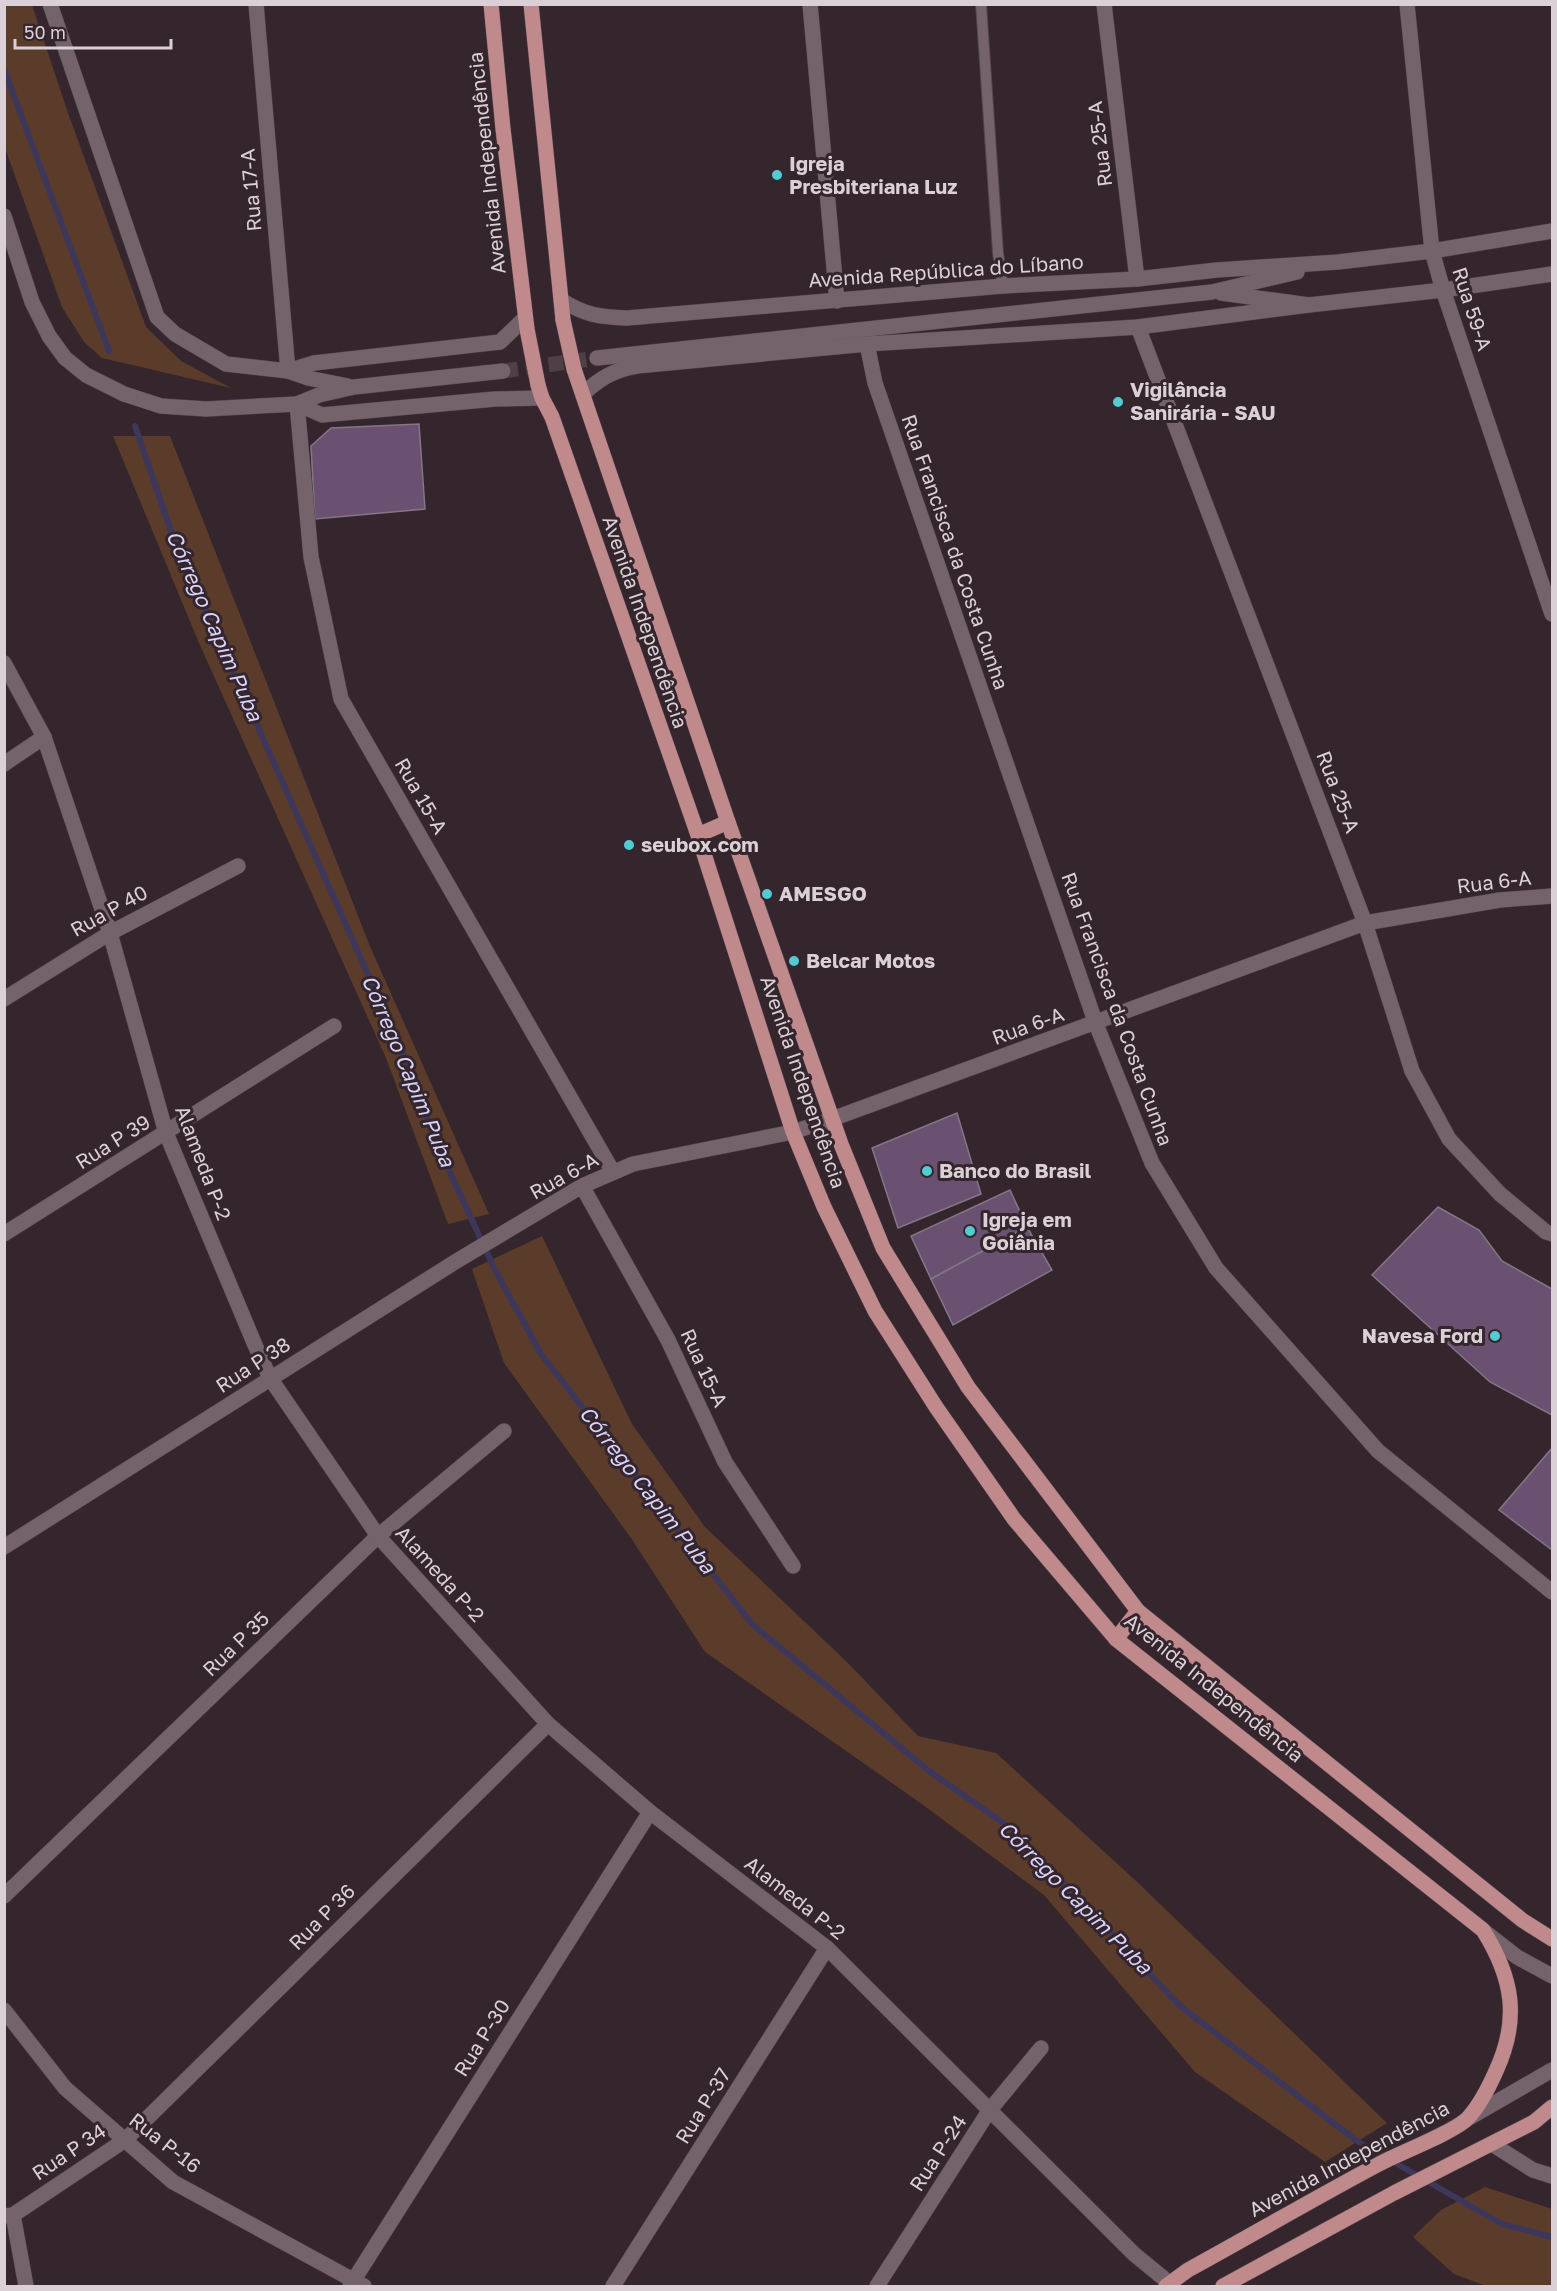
<svg xmlns="http://www.w3.org/2000/svg" width="1557" height="2291" viewBox="0 0 1557 2291" font-family="'Golos Text',sans-serif">
<style>
.green{fill:#5b3c2b}
.lines{fill:none;stroke-linecap:round;stroke-linejoin:round}
.stream{stroke:#3d385b;stroke-width:6}
.building{fill:#6a5171;stroke:#827785;stroke-width:1.5}
.secondary-tunnel{stroke:#4e4046;stroke-width:15;stroke-dasharray:15 8;stroke-linecap:butt}
.lane-casing{stroke:#51454b;stroke-width:12}
.street-casing{stroke:#51454b;stroke-width:16}
.secondary-casing{stroke:#51454b;stroke-width:16}
.primary-casing{stroke:#51454b;stroke-width:16}
.lane{stroke:#74636b;stroke-width:10}
.street{stroke:#74636b;stroke-width:15}
.secondary{stroke:#74636b;stroke-width:15}
.primary{stroke:#c0898c;stroke-width:15}
.primary-bridge-casing{stroke:#51454b;stroke-width:16;stroke-linecap:butt}
.primary-bridge{stroke:#c0898c;stroke-width:15}
.poi-dot{fill:#51ccd2;stroke:#35262d;stroke-width:2}
.labels{text-anchor:middle;stroke-width:6;stroke-linejoin:round;paint-order:stroke}
.street-label{font-size:20px;fill:#dad0d5;stroke:#35262d}
.poi-label{font-size:20px;font-weight:bold;fill:#dad0d5;stroke:#35262d;text-anchor:start}
.water-label{font-size:21px;font-style:italic;fill:#d7d3fb;stroke:#35262d}
</style>
<rect width="100%" height="100%" fill="#35262d"/>
<g class="green">
<path d="M 5,4 L 32,5 L 68,113 L 146,327 L 181,361 L 231,388 L 102,358 L 84,342 L 62,307 L 5,148 Z"/>
<path d="M 113,436 L 170,436 L 369,944 L 489,1214 L 448,1224 L 386,1058 L 199,643 Z"/>
<path d="M 542,1236 L 632,1424 L 705,1527 L 847,1662 L 918,1736 L 996,1753 L 1134,1879 L 1387,2123 L 1325,2162 L 1195,2072 L 1044,1895 L 919,1802 L 705,1652 L 631,1538 L 504,1363 L 472,1269 Z"/>
<path d="M 1485,2187 L 1552,2209 L 1552,2286 L 1486,2286 L 1454,2274 L 1413,2237 L 1441,2210 Z"/>
</g>
<g class="lines">
<g class="stream">
<path d="M 4,69 L 109,351"/>
<path d="M 135,426 L 172,534 L 403,1053 L 436,1142 L 495,1270 L 541,1354 L 752,1624 L 929,1771 L 1012,1829 L 1180,2006 L 1357,2141 L 1502,2224 L 1552,2237"/>
</g>
</g>
<g class="building">
<path d="M 419,424 L 425,509 L 315,519 L 311,446 L 331,428 Z"/>
<path d="M 957,1113 L 981,1194 L 898,1228 L 872,1148 Z"/>
<path d="M 1010,1190 L 1027,1227 L 931,1279 L 911,1236 Z"/>
<path d="M 1438,1207 L 1479,1230 L 1502,1261 L 1552,1289 L 1552,1415 L 1490,1382 L 1372,1275 Z"/>
<path d="M 1027,1227 L 1052,1270 L 953,1325 L 931,1279 Z"/>
<path d="M 1552,1448 L 1552,1550 L 1499,1510 Z"/>
</g>
<g class="lines">
<path class="secondary-tunnel" d="M 503,371 L 597,358"/>
<g class="lane-casing">
<path id="lane" d="M 981,4 L 998,253 L 1003,286"/>
</g>
<g class="street-casing">
<g id="street">
<path d="M 256,4 L 288,371"/>
<path d="M 810,4 L 837,301"/>
<path d="M 1104,4 L 1137,279"/>
<path d="M 1407,4 L 1432,251 L 1443,290 L 1552,614"/>
<path d="M 1138,327 L 1365,923 L 1412,1071 L 1449,1139 L 1500,1194 L 1546,1232 L 1552,1234"/>
<path d="M 867,344 L 875,383 L 1096,1024 L 1152,1163 L 1216,1268 L 1378,1451 L 1552,1592"/>
<path d="M 297,404 L 311,557 L 341,699 L 613,1172"/>
<path d="M 4,764 L 44,737"/>
<path d="M 4,999 L 110,933 L 238,866"/>
<path d="M 582,1186 L 668,1340 L 725,1462 L 793,1566"/>
<path d="M 4,1234 L 334,1026"/>
<path d="M 4,1547 L 455,1262 L 582,1186 L 633,1164 L 793,1132 L 832,1119 L 1365,923 L 1500,900 L 1552,896"/>
<path d="M 4,1896 L 378,1536 L 504,1431"/>
<path d="M 4,2010 L 65,2088 L 173,2182 L 364,2286"/>
<path d="M 1492,2144 L 1533,2170 L 1552,2176"/>
<path d="M 13,2215 L 26,2286"/>
<path d="M 4,2216 L 13,2215 L 125,2140 L 548,1724"/>
<path d="M 350,2286 L 650,1812"/>
<path d="M 613,2286 L 827,1948"/>
<path d="M 877,2286 L 989,2111 L 1041,2048"/>
</g>
</g>
<g class="secondary-casing">
<g id="secondary">
<path d="M 50,4 L 157,317 L 175,334 L 226,364 L 288,371 L 308,378 L 348,386"/>
<path d="M 4,216 L 32,302 L 49,336 L 65,358 L 86,375 L 124,394 L 161,406 L 206,409 L 297,404 L 319,395 L 354,387 L 503,371"/>
<path d="M 1221,293 L 1309,305 L 1443,290 L 1552,274"/>
<path d="M 561,300 C 585,315 599,317 627,318 L 1003,286 L 1137,279 L 1217,270 L 1338,262 L 1432,251 L 1552,231"/>
<path d="M 597,358 L 1212,292 L 1297,272"/>
<path d="M 288,371 L 314,363 L 500,342 L 525,318"/>
<path d="M 583,394 C 600,378 614,370 637,366 L 867,344 L 1138,327 L 1309,305"/>
<path d="M 297,404 L 322,415 L 495,399 L 542,398"/>
<path d="M 4,663 L 44,737 L 110,933 L 166,1133 L 255,1345 L 270,1378 L 378,1536 L 548,1724 L 650,1812 L 827,1948 L 1134,2254 L 1173,2286"/>
<path d="M 1485,1932 L 1517,1957 L 1552,1976"/>
<path d="M 1467,2119 L 1552,2070"/>
</g>
</g>
<g class="primary-casing">
<g id="primary">
<path d="M 491,4 L 503,129 L 527,329"/>
<path d="M 531,4 L 563,320"/>
<path d="M 574,369 L 728,822 L 841,1144 L 883,1248 L 968,1387 L 1138,1611 L 1522,1920 L 1552,1939"/>
<path d="M 538,385 L 542,398 L 552,417 L 698,835 L 793,1132 L 824,1207 L 875,1311 L 936,1407 L 1014,1519 L 1116,1639 L 1483,1930 C 1513,1978 1520,2019 1496,2071 C 1489,2087 1480,2105 1468,2118 C 1455,2132 1399,2153 1379,2164 C 1315,2198 1252,2235 1188,2270 L 1166,2286"/>
<path d="M 698,835 L 728,822"/>
<path d="M 1116,1639 L 1138,1611"/>
<path d="M 1223,2286 L 1394,2193 L 1534,2122 L 1552,2107"/>
</g>
</g>
<use href="#lane" class="lane"/>
<use href="#street" class="street"/>
<use href="#secondary" class="secondary"/>
<use href="#primary" class="primary"/>
<g class="primary-bridge-casing">
<g id="primary-bridge">
<path d="M 563,320 L 574,369"/>
<path d="M 527,329 L 538,385"/>
</g>
</g>
<use href="#primary-bridge" class="primary-bridge"/>
</g>
<g class="poi-dot">
<circle cx="777" cy="175" r="6"/>
<circle cx="1118" cy="402" r="6"/>
<circle cx="629" cy="845" r="6"/>
<circle cx="767" cy="894" r="6"/>
<circle cx="794" cy="961" r="6"/>
<circle cx="927" cy="1171" r="6"/>
<circle cx="970" cy="1231" r="6"/>
<circle cx="1495" cy="1336" r="6"/>
</g>
<g class="labels">
<g class="street-label">
<text transform="translate(1100 144) rotate(-97)" y="7">Rua 25-A</text>
<text transform="translate(487 163) rotate(-96)" y="7">Avenida Independência</text>
<text transform="translate(251 190) rotate(-95)" y="7">Rua 17-A</text>
<text transform="translate(946 271) rotate(-4)" y="7">Avenida República do Líbano</text>
<text transform="translate(1472 309) rotate(72)" y="7">Rua 59-A</text>
<text transform="translate(955 552) rotate(71)" y="7">Rua Francisca da Costa Cunha</text>
<text transform="translate(645 622) rotate(71)" y="7">Avenida Independência</text>
<text transform="translate(1338 792) rotate(69)" y="7">Rua 25-A</text>
<text transform="translate(421 796) rotate(60)" y="7">Rua 15-A</text>
<text transform="translate(1494 882) rotate(-7)" y="7">Rua 6-A</text>
<text transform="translate(109 911) rotate(-29)" y="7">Rua P 40</text>
<text transform="translate(1117 1009) rotate(70)" y="7">Rua Francisca da Costa Cunha</text>
<text transform="translate(1028 1026) rotate(-20)" y="7">Rua 6-A</text>
<text transform="translate(803 1082) rotate(71)" y="7">Avenida Independência</text>
<text transform="translate(113 1142) rotate(-32)" y="7">Rua P 39</text>
<text transform="translate(203 1163) rotate(69)" y="7">Alameda P-2</text>
<text transform="translate(564 1176) rotate(-29)" y="7">Rua 6-A</text>
<text transform="translate(253 1365) rotate(-33)" y="7">Rua P 38</text>
<text transform="translate(704 1368) rotate(65)" y="7">Rua 15-A</text>
<text transform="translate(440 1574) rotate(48)" y="7">Alameda P-2</text>
<text transform="translate(236 1644) rotate(-44)" y="7">Rua P 35</text>
<text transform="translate(1214 1688) rotate(39)" y="7">Avenida Independência</text>
<text transform="translate(795 1898) rotate(38)" y="7">Alameda P-2</text>
<text transform="translate(322 1917) rotate(-45)" y="7">Rua P 36</text>
<text transform="translate(482 2038) rotate(-58)" y="7">Rua P-30</text>
<text transform="translate(703 2106) rotate(-58)" y="7">Rua P-37</text>
<text transform="translate(165 2143) rotate(38)" y="7">Rua P-16</text>
<text transform="translate(69 2152) rotate(-34)" y="7">Rua P 34</text>
<text transform="translate(938 2153) rotate(-57)" y="7">Rua P-24</text>
<text transform="translate(1349 2159) rotate(-28)" y="7">Avenida Independência</text>
</g>
<g class="poi-label">
<text x="789" y="171">Igreja<tspan x="789" dy="23">Presbiteriana Luz</tspan></text>
<text x="1130" y="397">Vigilância<tspan x="1130" dy="23">Sanirária - SAU</tspan></text>
<text x="641" y="852">seubox.com</text>
<text x="779" y="901">AMESGO</text>
<text x="806" y="968">Belcar Motos</text>
<text x="939" y="1178">Banco do Brasil</text>
<text x="982" y="1227">Igreja em<tspan x="982" dy="23">Goiânia</tspan></text>
<text x="1483" y="1343" text-anchor="end">Navesa Ford</text>
</g>
<g class="water-label">
<text transform="translate(214 626) rotate(66)" y="7">Córrego Capim Puba</text>
<text transform="translate(408 1071) rotate(67)" y="7">Córrego Capim Puba</text>
<text transform="translate(647 1490) rotate(52)" y="7">Córrego Capim Puba</text>
<text transform="translate(1075 1898) rotate(45)" y="7">Córrego Capim Puba</text>
</g>
</g>
<rect width="1557" height="2291" fill="none" stroke="#dad0d5" stroke-width="12"/>
<path d="M15 39v9h156v-9" fill="none" stroke="#dad0d5" stroke-width="3"/>
<text x="24" y="39" font-size="18" fill="#dad0d5" stroke="#35262d" stroke-width="4.5" paint-order="stroke">50 m</text>
</svg>
